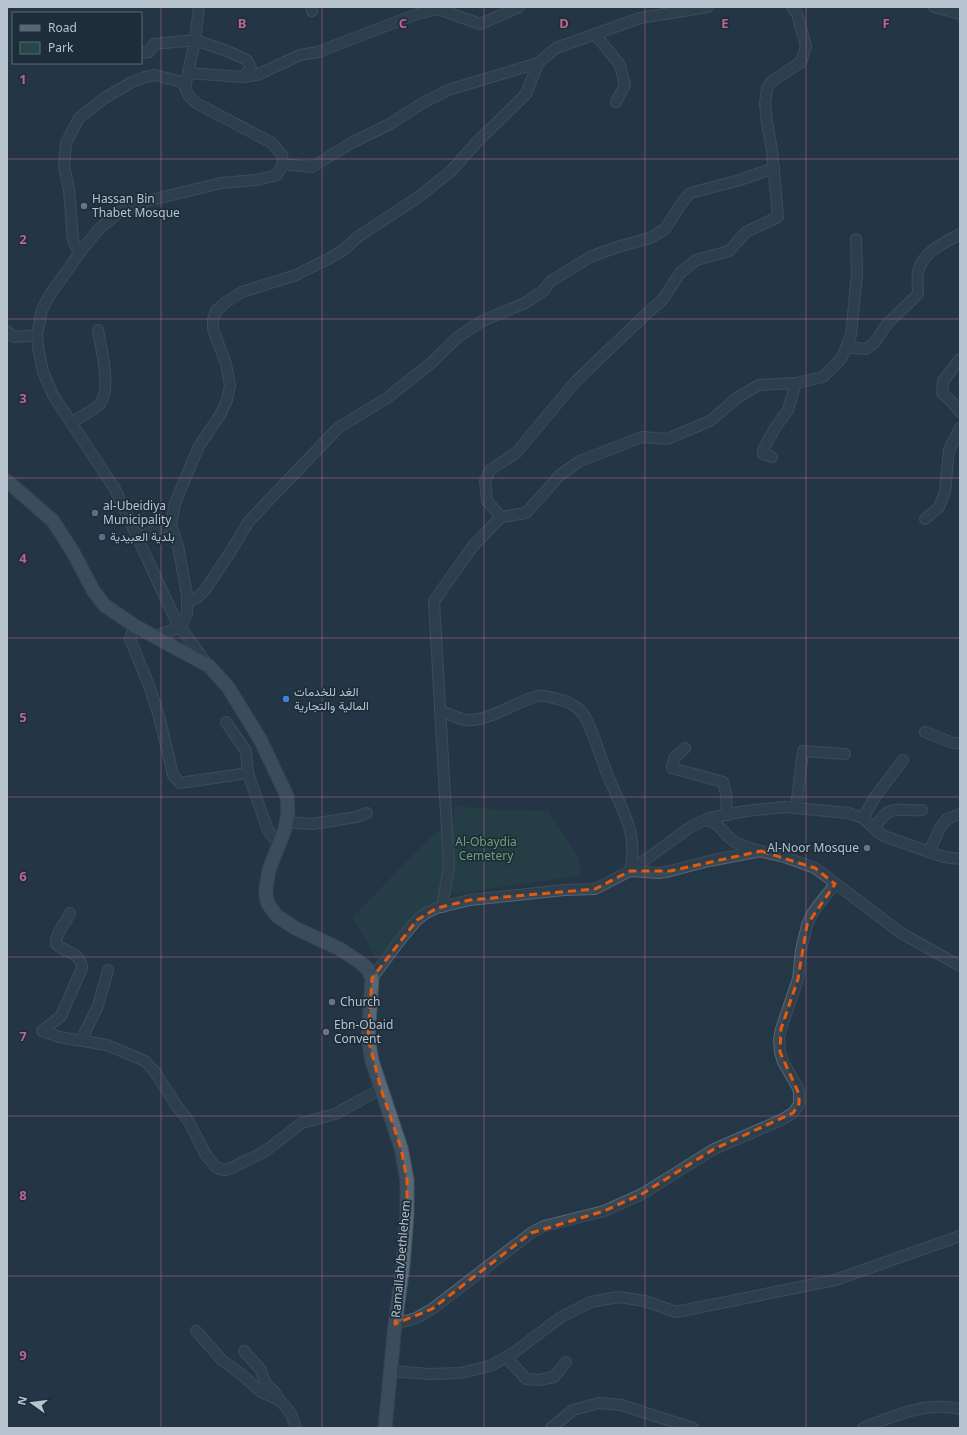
<svg xmlns="http://www.w3.org/2000/svg" width="967" height="1435" viewBox="0 0 967 1435" font-family="'Noto Sans',Vazirmatn,sans-serif">
<style>
.green{fill:#274746}
.lines{fill:none;stroke-linecap:round;stroke-linejoin:round}
.minor-casing{stroke:#586672;stroke-width:12}
.major-casing{stroke:#465461;stroke-width:15}
.minor{stroke:#394855;stroke-width:10}
.major{stroke:#576775;stroke-width:13}
.marked{fill:none;stroke:#e8590c;stroke-width:3;stroke-dasharray:8 5;stroke-linejoin:round}
.grid{fill:none;stroke:#bd658f;stroke-width:1;stroke-opacity:0.55}
.worship-dot{fill:#6b7280;stroke:#1e2d3a;stroke-width:1.5}
.service-dot{fill:#5c6f8a;stroke:#1e2d3a;stroke-width:1.5}
.shop-dot{fill:#3f7fe0;stroke:#1e2d3a;stroke-width:1.5}
.labels{text-anchor:middle;stroke-width:3.5;stroke-linejoin:round;paint-order:stroke}
.poi-label{font-size:12px;fill:#b7c3ce;stroke:#1e2d3a;text-anchor:start}
.park-label{font-size:12px;fill:#6ca171;stroke:#1e2d3a}
.street-label{font-size:12px;fill:#b7c3ce;stroke:#1e2d3a}
.grid-label{font-size:13px;text-anchor:middle;font-weight:bold;fill:#bd658f;stroke:#1e2d3a;stroke-width:3.5;stroke-linejoin:round;paint-order:stroke}
</style>
<rect width="100%" height="100%" fill="#243746"/>
<path class="green" d="M 454,806 L 499,810 L 548,811 L 577,855 L 582,875 L 453,894 L 423,908 L 377,959 L 352,917 L 434,834 L 454,824 Z"/>
<g class="lines">
<g class="minor-casing">
<g id="minor">
<path d="M 199,7 L 195,40 L 185,88 L 189,96 L 196,103 L 272,143 L 282,155 L 283,164 L 277,175 L 256,180 L 221,183 L 151,200 L 119,212 L 98,230 L 81,251 L 49,296 L 42,310 L 37,335 L 38,347 L 43,372 L 53,395 L 115,489 L 176,621 L 207,664"/>
<path d="M 311,7 L 312,11"/>
<path d="M 934,7 L 960,14"/>
<path d="M 595,34 L 620,65 L 625,85 L 616,102"/>
<path d="M 141,53 L 149,52 L 154,44 L 195,40 L 227,51 L 247,60 L 251,68 L 243,77"/>
<path d="M 188,73 L 243,77 L 257,75 L 300,55 L 318,52 L 417,14 L 438,9 L 480,24 L 519,7"/>
<path d="M 283,164 L 312,167 L 353,142 L 390,124 L 421,104 L 448,90 L 538,63 L 556,48 L 640,18 L 708,7"/>
<path d="M 79,254 L 73,240 L 69,189 L 64,167 L 66,143 L 79,118 L 103,99 L 132,82 L 145,77 L 155,75 L 186,83"/>
<path d="M 7,331 L 14,337 L 37,335"/>
<path d="M 846,347 L 866,349 L 875,342 L 887,324 L 918,294 C 918,287 917,279 918,272 C 922,252 944,243 960,234"/>
<path d="M 960,359 L 943,381 L 942,393 L 952,402 L 960,412"/>
<path d="M 71,423 C 77,419 97,408 100,404 C 112,387 101,350 98,330"/>
<path d="M 772,457 L 763,454 L 763,450 L 775,428 L 788,410 L 796,383"/>
<path d="M 501,517 L 487,501 L 485,481 L 490,470 L 516,453 L 576,381 L 642,318 L 663,299 L 680,273 L 696,260 L 729,251 L 746,232 L 778,217 L 772,150 L 767,123 L 765,103 L 767,88 L 771,82 L 801,62 L 806,46 L 797,14 L 792,7"/>
<path d="M 925,519 L 939,507 L 945,492 L 949,450 L 960,428"/>
<path d="M 138,537 L 171,524"/>
<path d="M 187,603 L 197,598 L 205,590 L 229,554 L 249,521 L 338,428 L 387,398 L 431,363 L 458,337 L 482,321 L 525,303 L 543,291 L 551,281 L 592,256 L 621,246 L 650,238 L 665,229 L 681,204 L 690,193 L 740,180 L 774,168"/>
<path d="M 135,626 L 130,639 L 150,688 L 160,720 L 173,775 L 180,783 L 248,773 L 246,751 L 226,722"/>
<path d="M 156,636 L 181,627 L 187,613 L 187,595 L 178,546 L 171,524 L 175,503 L 199,446 L 220,415 L 227,400 L 230,385 L 226,364 L 213,329 L 213,320 L 216,311 L 226,302 L 242,292 L 296,275 L 328,259 L 342,251 L 359,236 L 417,198 L 450,172 L 477,142 L 526,94 L 538,63"/>
<path d="M 440,711 C 448,713 458,719 466,720 C 489,722 516,701 538,696 C 544,694 555,699 561,700 C 570,702 581,709 585,717 C 595,735 600,757 608,776 C 622,810 639,833 630,871 L 659,873 L 670,871 L 709,861 L 761,851"/>
<path d="M 925,732 L 953,743 L 960,743"/>
<path d="M 685,748 L 674,758 L 672,768 L 723,782 L 726,794 L 727,815"/>
<path d="M 248,773 L 267,828 L 279,846"/>
<path d="M 796,808 L 803,751 L 845,754"/>
<path d="M 863,818 L 875,797 L 903,760"/>
<path d="M 706,820 C 723,824 722,834 735,842 C 746,848 767,853 780,856 C 792,859 803,864 815,868 L 901,933 L 960,966"/>
<path d="M 286,822 L 312,824 L 356,817 L 367,813"/>
<path d="M 874,828 C 878,823 882,817 887,813 C 895,807 911,811 922,810"/>
<path d="M 929,852 L 944,857 L 960,859"/>
<path d="M 442,907 L 449,866 L 434,601 L 473,546 L 501,517 L 526,513 L 560,475 L 580,461 L 642,437 L 667,439 L 710,421 L 738,397 L 759,385 L 796,383 L 823,377 L 841,359 L 851,335 L 857,274 L 856,239"/>
<path d="M 70,913 C 66,923 55,933 56,944 C 67,954 80,951 82,968 L 61,1016 L 42,1031 L 59,1037 L 107,1045 L 145,1061 L 155,1072 L 176,1105 L 188,1120 L 206,1155 L 215,1166 L 220,1169 L 225,1170 L 231,1168 L 264,1152 L 302,1123 L 335,1114 L 381,1089"/>
<path d="M 372,978 L 402,938 L 417,920 L 426,913 L 437,908 L 470,900 L 564,890 L 595,889 L 630,871 L 689,828 L 709,818 L 746,811 L 785,807 L 796,808 L 848,813 L 863,818 L 878,832 L 884,836 L 929,852 L 940,828 L 947,819 L 960,814"/>
<path d="M 81,1040 L 98,1006 L 108,970"/>
<path d="M 395,1324 L 416,1318 L 432,1309 L 531,1233 L 544,1226 L 604,1211 L 642,1194 L 714,1149 L 781,1120 L 793,1113 L 799,1104 L 799,1094 L 798,1088 L 783,1062 L 780,1052 L 779,1040 L 781,1029 L 798,979 L 801,950 L 807,925 L 812,914 L 819,904 L 835,884"/>
<path d="M 196,1331 L 223,1361 L 241,1374 L 261,1392 L 279,1400 L 285,1406 L 291,1414 L 296,1428"/>
<path d="M 244,1351 L 261,1370 L 264,1380 L 268,1386 L 274,1391 L 279,1400"/>
<path d="M 506,1357 L 526,1379 L 539,1380 L 554,1377 L 566,1362"/>
<path d="M 391,1371 L 429,1374 L 460,1373 L 490,1366 L 512,1354 L 561,1317 L 591,1302 L 618,1297 L 645,1301 L 676,1312 L 835,1280 L 960,1236"/>
<path d="M 551,1428 L 573,1410 L 599,1403 L 621,1405 L 693,1428"/>
<path d="M 863,1428 C 894,1416 926,1401 960,1409"/>
</g>
</g>
<g class="major-casing">
<path id="major" d="M 7,481 L 53,521 L 73,552 L 93,590 L 104,605 L 135,626 L 209,666 L 228,687 L 260,739 L 287,796 L 288,812 L 285,829 L 269,870 L 266,888 L 266,896 L 268,904 L 277,916 L 295,928 L 340,949 L 358,961 L 367,968 L 372,978 L 368,1038 L 372,1061 L 401,1148 L 407,1180 L 407,1214 L 403,1265 L 395,1324 L 385,1428"/>
</g>
<use href="#minor" class="minor"/>
<use href="#major" class="major"/>
</g>
<path d="M0 0H967V1435H0ZM 761,851 L 815,868 L 835,884 L 807,925 L 798,979 L 781,1029 L 780,1052 L 799,1094 L 799,1104 L 793,1113 L 714,1149 L 642,1194 L 604,1211 L 531,1233 L 432,1309 L 395,1324 L 407,1214 L 407,1180 L 401,1148 L 381,1089 L 368,1038 L 372,978 L 417,920 L 437,908 L 470,900 L 595,889 L 630,871 L 670,871 Z" fill="#243746" fill-opacity=".55" fill-rule="evenodd"/>
<path class="marked" d="M 761,851 L 815,868 L 835,884 L 807,925 L 798,979 L 781,1029 L 780,1052 L 799,1094 L 799,1104 L 793,1113 L 714,1149 L 642,1194 L 604,1211 L 531,1233 L 432,1309 L 395,1324 L 407,1214 L 407,1180 L 401,1148 L 381,1089 L 368,1038 L 372,978 L 417,920 L 437,908 L 470,900 L 595,889 L 630,871 L 670,871 Z"/>
<path class="grid" d="M 161,7 L 161,1428M 322,7 L 322,1428M 484,7 L 484,1428M 645,7 L 645,1428M 806,7 L 806,1428M 7,159 L 960,159M 7,319 L 960,319M 7,478 L 960,478M 7,638 L 960,638M 7,797 L 960,797M 7,957 L 960,957M 7,1116 L 960,1116M 7,1276 L 960,1276"/>
<g class="worship-dot">
<circle cx="84" cy="206" r="4"/>
<circle cx="867" cy="848" r="4"/>
<circle cx="332" cy="1002" r="4"/>
<circle cx="326" cy="1032" r="4"/>
</g>
<g class="service-dot">
<circle cx="95" cy="513" r="4"/>
<circle cx="102" cy="537" r="4"/>
</g>
<circle class="shop-dot" cx="286" cy="699" r="4"/>
<g class="labels">
<g class="poi-label">
<text x="92" y="203">Hassan Bin<tspan x="92" dy="14">Thabet Mosque</tspan></text>
<text x="103" y="510">al-Ubeidiya<tspan x="103" dy="14">Municipality</tspan></text>
<text x="110" y="541">بلدية العبيدية</text>
<text x="294" y="696">الغد للخدمات<tspan x="294" dy="14">المالية والتجارية</tspan></text>
<text x="859" y="852" text-anchor="end">Al-Noor Mosque</text>
<text x="340" y="1006">Church</text>
<text x="334" y="1029">Ebn-Obaid<tspan x="334" dy="14">Convent</tspan></text>
</g>
<g class="park-label">
<text x="486" y="846">Al-Obaydia<tspan x="486" dy="14">Cemetery</tspan></text>
</g>
<g class="street-label">
<text transform="translate(401 1259) rotate(-85)" y="4">Ramallah/bethlehem</text>
</g>
</g>
<g class="grid-label">
<text x="242" y="28">B</text>
<text x="403" y="28">C</text>
<text x="564" y="28">D</text>
<text x="725" y="28">E</text>
<text x="886" y="28">F</text>
<text x="23" y="84">1</text>
<text x="23" y="244">2</text>
<text x="23" y="403">3</text>
<text x="23" y="563">4</text>
<text x="23" y="722">5</text>
<text x="23" y="881">6</text>
<text x="23" y="1041">7</text>
<text x="23" y="1200">8</text>
<text x="23" y="1360">9</text>
</g>
<rect width="967" height="1435" fill="none" stroke="#b7c3ce" stroke-width="16"/>
<rect x="12" y="12" width="130" height="52" fill="#1e2d3a" stroke="#5b6975"/>
<rect x="20" y="25" width="20" height="6" fill="#576775" stroke="#5b6975"/>
<text x="48" y="32" font-size="12" fill="#b7c3ce">Road</text>
<rect x="20" y="42" width="20" height="12" fill="#274746" stroke="#5b6975"/>
<text x="48" y="52" font-size="12" fill="#b7c3ce">Park</text>
<g transform="translate(32 1403) rotate(284)" stroke="#1e2d3a" stroke-width="3" paint-order="stroke">
<path d="M0-3L7 15L0 10L-7 15Z" fill="#b7c3ce"/>
<text y="-6" font-size="11" font-weight="bold" text-anchor="middle" fill="#b7c3ce">N</text>
</g>
</svg>
